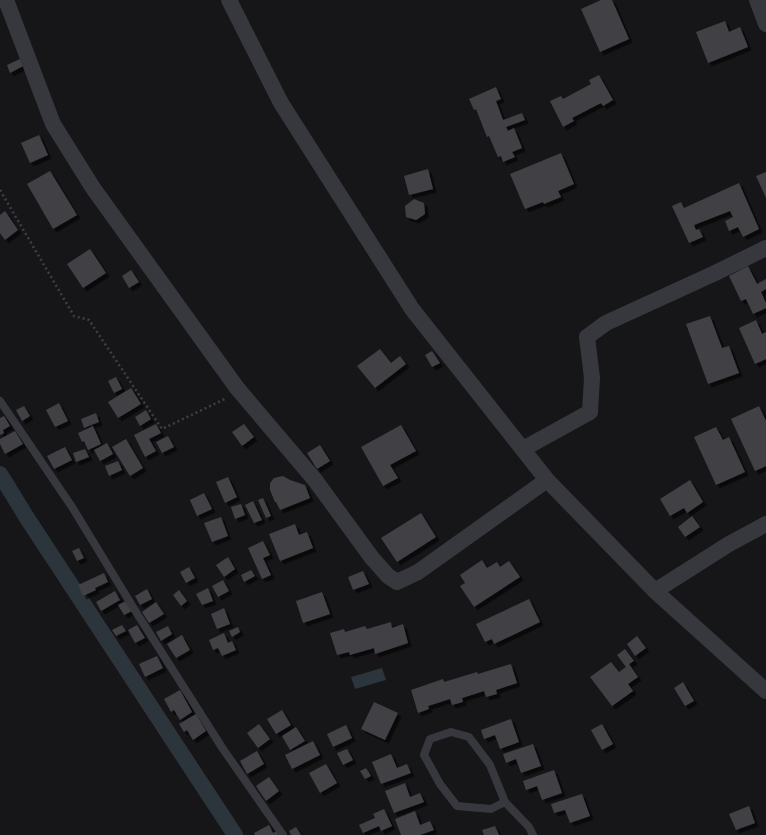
<svg xmlns="http://www.w3.org/2000/svg" width="766" height="835" viewBox="0 0 766 835" font-family="'PT Sans',sans-serif">
<style>
.water{fill:#2c353c}
.lines{fill:none;stroke-linecap:round;stroke-linejoin:round}
.canal{stroke:#2c353c;stroke-width:16}
.building{fill:#404145;filter:url(#shadow)}
.path{stroke:#3d3f44;stroke-width:2.5;stroke-dasharray:2 3;stroke-linecap:butt}
.service{stroke:#37383d;stroke-width:8}
.minor{stroke:#37383d;stroke-width:16}
</style>
<defs>
<filter id="shadow"><feDropShadow dx="3.5" dy="3.5" stdDeviation="0" flood-color="#0009"/></filter>
</defs>
<rect width="100%" height="100%" fill="#161618"/>
<path class="water" d="M 382,668 L 386,680 L 355,689 L 351,677 Z"/>
<g class="lines">
<path class="canal" d="M 0,474 L 27,518 L 235,835"/>
</g>
<g class="building">
<path d="M 601,0 L 612,0 L 629,39 L 600,52 L 581,9 Z"/>
<path d="M 725,21 L 729,32 L 740,27 L 748,47 L 708,63 L 696,32 Z"/>
<path d="M 20,59 L 23,66 L 10,73 L 7,65 Z"/>
<path d="M 599,75 L 613,100 L 603,106 L 601,103 L 572,118 L 574,121 L 563,127 L 550,101 L 561,96 L 563,99 L 591,84 L 589,80 Z"/>
<path d="M 496,87 L 501,99 L 496,101 L 503,120 L 522,113 L 525,120 L 506,127 L 508,131 L 514,128 L 522,148 L 512,152 L 515,157 L 503,162 L 501,156 L 498,157 L 489,136 L 487,137 L 476,109 L 474,110 L 469,99 Z"/>
<path d="M 39,135 L 48,155 L 30,163 L 21,143 Z"/>
<path d="M 561,153 L 574,184 L 558,191 L 561,197 L 544,204 L 543,202 L 525,209 L 510,174 Z"/>
<path d="M 428,169 L 433,189 L 409,195 L 404,176 Z"/>
<path d="M 50,171 L 77,215 L 53,229 L 27,184 Z"/>
<path d="M 766,172 L 766,198 L 756,176 Z"/>
<path d="M 739,183 L 759,229 L 743,237 L 738,227 L 729,231 L 725,221 L 733,217 L 730,211 L 694,225 L 696,230 L 699,229 L 703,237 L 689,243 L 672,206 L 681,202 L 684,208 Z"/>
<path d="M 414,199 L 424,203 L 425,214 L 416,220 L 406,217 L 405,206 Z"/>
<path d="M 5,211 L 18,230 L 5,240 L 0,233 L 0,215 Z"/>
<path d="M 90,249 L 106,273 L 83,288 L 67,264 Z"/>
<path d="M 748,266 L 757,284 L 766,279 L 766,289 L 761,292 L 766,303 L 766,308 L 753,314 L 746,299 L 741,301 L 729,276 Z"/>
<path d="M 131,270 L 139,282 L 129,288 L 122,276 Z"/>
<path d="M 710,316 L 722,348 L 729,346 L 739,373 L 708,384 L 686,324 Z"/>
<path d="M 756,320 L 762,334 L 766,332 L 766,359 L 755,364 L 739,328 Z"/>
<path d="M 380,349 L 391,363 L 400,356 L 406,364 L 375,388 L 357,366 Z"/>
<path d="M 432,351 L 440,363 L 432,367 L 425,355 Z"/>
<path d="M 116,377 L 122,389 L 114,393 L 108,381 Z"/>
<path d="M 131,388 L 141,404 L 118,418 L 108,402 Z"/>
<path d="M 59,403 L 68,421 L 55,427 L 46,410 Z"/>
<path d="M 24,406 L 30,416 L 22,421 L 16,410 Z"/>
<path d="M 759,406 L 766,421 L 766,466 L 755,471 L 731,419 Z"/>
<path d="M 146,410 L 151,419 L 140,426 L 135,417 Z"/>
<path d="M 96,413 L 99,422 L 84,428 L 81,419 Z"/>
<path d="M 4,416 L 10,426 L 3,430 L 4,433 L 0,435 L 0,418 Z"/>
<path d="M 156,424 L 161,433 L 149,439 L 156,451 L 145,457 L 134,435 Z"/>
<path d="M 244,424 L 254,437 L 242,446 L 232,432 Z"/>
<path d="M 401,425 L 416,451 L 390,465 L 398,478 L 383,486 L 361,447 Z"/>
<path d="M 93,426 L 101,444 L 88,450 L 84,441 L 82,442 L 78,433 Z"/>
<path d="M 716,427 L 723,440 L 729,437 L 745,472 L 716,485 L 694,437 Z"/>
<path d="M 15,431 L 23,444 L 5,454 L 0,444 L 0,439 Z"/>
<path d="M 168,436 L 174,447 L 162,453 L 156,442 Z"/>
<path d="M 126,439 L 143,468 L 130,476 L 112,447 Z"/>
<path d="M 107,443 L 113,454 L 100,461 L 94,450 Z"/>
<path d="M 320,445 L 330,461 L 317,469 L 307,453 Z"/>
<path d="M 65,447 L 72,460 L 54,469 L 47,456 Z"/>
<path d="M 85,449 L 89,457 L 76,462 L 73,453 Z"/>
<path d="M 118,461 L 122,470 L 109,476 L 105,466 Z"/>
<path d="M 283,476 L 290,480 L 305,485 L 310,498 L 280,510 L 276,502 L 275,502 L 270,490 L 270,483 L 274,478 Z"/>
<path d="M 228,477 L 237,497 L 225,503 L 216,482 Z"/>
<path d="M 690,480 L 703,502 L 687,513 L 684,508 L 670,516 L 660,499 Z"/>
<path d="M 204,493 L 212,509 L 197,516 L 190,500 Z"/>
<path d="M 263,498 L 271,516 L 266,518 L 258,500 Z"/>
<path d="M 253,501 L 262,520 L 254,523 L 245,505 Z"/>
<path d="M 241,504 L 245,515 L 235,519 L 231,507 Z"/>
<path d="M 421,513 L 436,537 L 397,562 L 381,538 Z"/>
<path d="M 692,516 L 700,527 L 685,537 L 678,527 Z"/>
<path d="M 221,517 L 228,536 L 212,542 L 204,523 Z"/>
<path d="M 295,524 L 299,535 L 307,532 L 313,548 L 280,561 L 269,534 Z"/>
<path d="M 263,541 L 270,555 L 263,558 L 271,575 L 262,579 L 248,548 Z"/>
<path d="M 79,548 L 84,558 L 77,561 L 72,551 Z"/>
<path d="M 228,557 L 235,569 L 224,577 L 216,565 Z"/>
<path d="M 482,560 L 487,568 L 497,562 L 500,567 L 509,561 L 520,577 L 474,607 L 460,586 L 465,583 L 460,575 Z"/>
<path d="M 189,567 L 195,578 L 186,583 L 180,572 Z"/>
<path d="M 251,570 L 255,576 L 244,582 L 241,575 Z"/>
<path d="M 363,571 L 369,584 L 353,590 L 348,577 Z"/>
<path d="M 104,573 L 108,582 L 95,588 L 96,590 L 83,596 L 78,585 Z"/>
<path d="M 223,580 L 229,591 L 218,597 L 212,586 Z"/>
<path d="M 208,588 L 213,601 L 202,605 L 196,594 Z"/>
<path d="M 147,589 L 152,599 L 140,605 L 135,596 Z"/>
<path d="M 179,590 L 187,601 L 181,606 L 173,595 Z"/>
<path d="M 115,591 L 120,600 L 101,611 L 96,602 Z"/>
<path d="M 322,592 L 330,614 L 303,623 L 296,601 Z"/>
<path d="M 529,599 L 540,622 L 494,644 L 492,639 L 485,642 L 476,624 Z"/>
<path d="M 126,601 L 132,611 L 124,615 L 118,605 Z"/>
<path d="M 156,602 L 164,614 L 149,623 L 142,612 Z"/>
<path d="M 224,608 L 230,624 L 217,629 L 211,614 Z"/>
<path d="M 391,622 L 392,628 L 403,624 L 408,643 L 375,654 L 374,648 L 350,655 L 349,652 L 337,655 L 330,633 L 344,629 L 345,632 L 365,626 L 367,629 Z"/>
<path d="M 122,625 L 126,631 L 116,636 L 112,630 Z"/>
<path d="M 137,625 L 145,638 L 135,643 L 128,630 Z"/>
<path d="M 168,626 L 172,634 L 161,641 L 156,632 Z"/>
<path d="M 238,627 L 240,632 L 232,637 L 229,631 Z"/>
<path d="M 224,633 L 228,643 L 232,641 L 236,650 L 222,656 L 218,648 L 213,650 L 209,640 Z"/>
<path d="M 182,635 L 190,650 L 176,658 L 167,644 Z"/>
<path d="M 637,636 L 646,648 L 635,656 L 627,644 Z"/>
<path d="M 625,649 L 634,661 L 629,664 L 638,677 L 628,684 L 633,691 L 612,706 L 590,677 L 611,662 L 619,672 L 626,667 L 617,655 Z"/>
<path d="M 157,656 L 163,668 L 145,677 L 139,664 Z"/>
<path d="M 511,664 L 517,683 L 496,690 L 497,694 L 486,697 L 484,691 L 462,698 L 463,702 L 452,705 L 450,699 L 428,706 L 429,709 L 418,713 L 411,690 L 443,679 L 444,682 L 477,672 L 478,674 Z"/>
<path d="M 683,682 L 694,701 L 685,706 L 674,688 Z"/>
<path d="M 180,690 L 192,712 L 180,720 L 174,710 L 171,712 L 164,699 Z"/>
<path d="M 374,702 L 398,713 L 385,740 L 361,729 Z"/>
<path d="M 282,710 L 291,725 L 276,734 L 267,719 Z"/>
<path d="M 196,714 L 206,731 L 193,740 L 187,730 L 184,732 L 179,724 Z"/>
<path d="M 511,719 L 519,742 L 500,749 L 495,735 L 484,739 L 481,730 Z"/>
<path d="M 259,724 L 270,739 L 258,748 L 247,733 Z"/>
<path d="M 602,724 L 613,744 L 602,750 L 591,730 Z"/>
<path d="M 346,725 L 352,738 L 333,747 L 327,734 Z"/>
<path d="M 296,727 L 305,741 L 290,750 L 282,736 Z"/>
<path d="M 313,741 L 320,755 L 292,769 L 285,755 Z"/>
<path d="M 533,744 L 541,766 L 521,773 L 516,759 L 506,763 L 503,754 Z"/>
<path d="M 347,749 L 353,760 L 343,765 L 337,753 Z"/>
<path d="M 257,751 L 264,764 L 247,774 L 240,761 Z"/>
<path d="M 391,754 L 397,768 L 407,764 L 411,773 L 381,784 L 372,762 Z"/>
<path d="M 326,764 L 337,783 L 320,793 L 309,773 Z"/>
<path d="M 366,768 L 371,776 L 365,779 L 360,771 Z"/>
<path d="M 554,770 L 562,793 L 542,800 L 537,786 L 526,790 L 523,781 Z"/>
<path d="M 269,777 L 279,791 L 266,801 L 256,786 Z"/>
<path d="M 405,783 L 410,797 L 420,793 L 424,802 L 394,813 L 385,791 Z"/>
<path d="M 582,794 L 590,816 L 570,823 L 565,810 L 554,813 L 551,804 Z"/>
<path d="M 749,806 L 755,823 L 736,830 L 729,814 Z"/>
<path d="M 384,809 L 392,826 L 381,831 L 379,826 L 363,833 L 359,825 L 375,818 L 373,814 Z"/>
<path d="M 415,811 L 420,825 L 430,821 L 434,830 L 420,835 L 401,835 L 395,819 Z"/>
<path d="M 269,825 L 273,833 L 279,830 L 282,835 L 255,835 L 254,833 Z"/>
<path d="M 495,826 L 499,835 L 484,835 L 482,830 Z"/>
<path d="M 296,827 L 301,835 L 291,835 L 289,831 Z"/>
</g>
<g class="lines">
<path class="path" d="M 0,190 L 74,316 L 89,320 L 162,429 L 227,398"/>
<g class="service">
<path d="M 0,401 L 72,507 L 136,612 L 223,749 L 283,835"/>
<path d="M 505,802 L 491,809 L 457,806 L 440,784 L 424,755 L 430,739 L 451,732 L 469,737 L 490,765 L 505,802 L 529,827 L 533,835"/>
</g>
<g class="minor">
<path d="M 6,0 L 53,124 L 93,188 L 237,388 L 315,480 L 372,558 L 388,576 L 397,582 L 418,572 L 547,480"/>
<path d="M 229,0 L 281,103 L 412,309 L 547,480 L 655,591 L 766,691"/>
<path d="M 757,0 L 766,24"/>
<path d="M 523,449 L 590,412 L 592,378 L 587,337 L 606,323 L 713,274 L 766,248"/>
<path d="M 655,591 L 729,544 L 766,524"/>
</g>
</g>
</svg>
